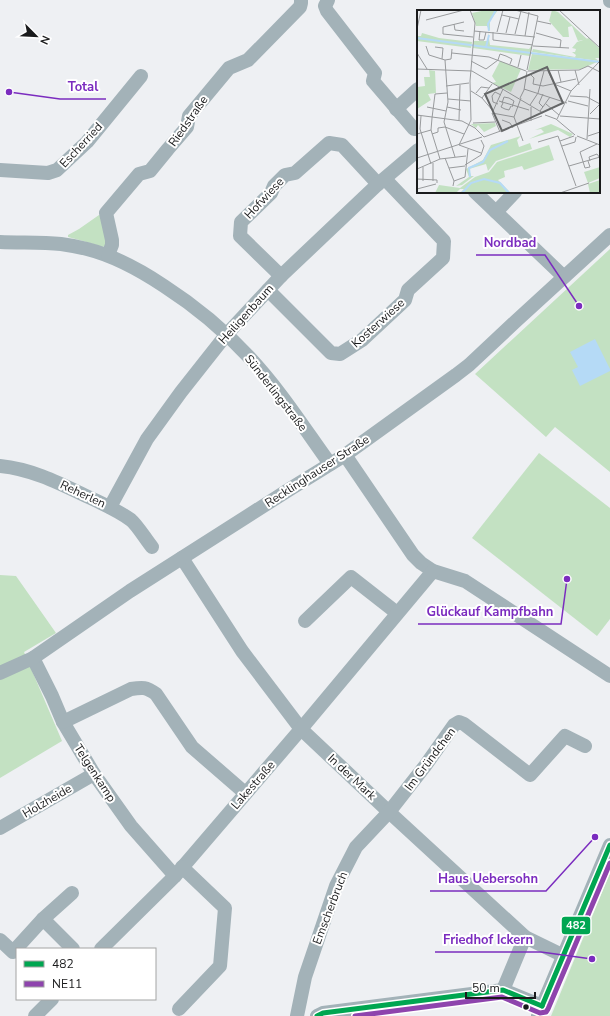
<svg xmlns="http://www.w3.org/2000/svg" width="610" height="1016" viewBox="0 0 610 1016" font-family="'Nunito Sans',sans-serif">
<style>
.green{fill:#c3e1c2}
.water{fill:#b5daf6}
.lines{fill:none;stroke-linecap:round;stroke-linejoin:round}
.minor{stroke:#a3b2b8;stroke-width:14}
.bus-1-casing{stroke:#fff;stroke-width:8}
.bus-2-casing{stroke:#fff;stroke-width:8}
.bus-1{stroke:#00a651;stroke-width:5}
.bus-2{stroke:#8e44ad;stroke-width:5}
.bus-dot{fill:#1a1b1c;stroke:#fff;stroke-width:1.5}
.labels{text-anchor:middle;stroke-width:4;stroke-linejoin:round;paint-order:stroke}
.street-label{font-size:12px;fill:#1a1b1c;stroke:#fff}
.inset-river{fill:none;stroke:#b5daf6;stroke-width:2}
.inset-road{fill:none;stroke:#999b9d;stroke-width:1}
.view{fill:#646667;fill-opacity:0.15;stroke:#646667;stroke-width:2}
.inset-edge{fill:none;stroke:#1a1b1c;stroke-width:2}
.leader{fill:none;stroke:#7b2cbf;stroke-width:1.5}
.callout-dot{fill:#7b2cbf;stroke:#fff;stroke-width:1.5}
.callout-label{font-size:13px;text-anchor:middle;font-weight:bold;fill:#7b2cbf;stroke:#fff;stroke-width:4;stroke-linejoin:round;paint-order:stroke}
.line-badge{stroke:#fff;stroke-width:1.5}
.badge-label{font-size:11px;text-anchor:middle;font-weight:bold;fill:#fff}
</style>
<rect width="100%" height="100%" fill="#eef0f3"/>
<g class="green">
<path d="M 99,215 L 102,216 L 107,244 L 103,247 L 83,241 L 68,237 L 68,235 L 79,229 Z"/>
<path d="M 610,249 L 610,472 L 555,427 L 546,437 L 475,374 Z"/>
<path d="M 539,453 L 610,508 L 610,619 L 597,636 L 472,538 Z"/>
<path d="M 0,575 L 16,576 L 56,633 L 24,652 L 62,741 L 0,778 Z"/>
<path d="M 610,873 L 610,1016 L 551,1016 Z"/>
</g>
<path class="water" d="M 595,339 L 610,369 L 610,371 L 580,386 L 572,370 L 578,367 L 570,352 Z"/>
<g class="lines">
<g class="minor">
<path d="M 328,0 L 325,6 L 327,11 L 375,73 L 373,81 L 414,129 L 418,129"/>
<path d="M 610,0 L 610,1"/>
<path d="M 396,109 L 418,89"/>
<path d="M 0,170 L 48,173 L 57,170 L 87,142 L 141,76"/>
<path d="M 475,192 L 564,277"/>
<path d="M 496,212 L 515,192"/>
<path d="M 0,242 C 20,243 41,242 61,244 C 69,245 79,247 87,249 C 115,256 140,270 164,286 C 195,306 224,330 249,357 C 280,390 304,428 330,464"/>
<path d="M 108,255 L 112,245 L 112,240 L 106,213 L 139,174 L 150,171 L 168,149 L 187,127 L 189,116 L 229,68 L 248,60 L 300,7 L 301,3 L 301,0"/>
<path d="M 281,276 L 240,236 L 241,222 L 271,193 L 274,186 L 285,175 L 295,173 L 329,143 L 342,145 L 378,184"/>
<path d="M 268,290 L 331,353 L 340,354 L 362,340 L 405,300 L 408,290 L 443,258 L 444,241 L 385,179"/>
<path d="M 345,455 L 413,555 L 421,563 L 433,571 L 465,581 L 610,676"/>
<path d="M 0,466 C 30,469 55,481 82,494 C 99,502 116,509 131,520 C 138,526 146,540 152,547"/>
<path d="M 110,507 L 147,439 L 181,392 L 226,335 L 281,276 L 378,184 L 418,150"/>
<path d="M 182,558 L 242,651 L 301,729 L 389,812 L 525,937 L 564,956"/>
<path d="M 305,621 L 351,577 L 397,613"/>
<path d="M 33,658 L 52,696 L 63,722 L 94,774 L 131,826 L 175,876"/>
<path d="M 0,673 L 33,658 L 130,591 L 290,489 L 345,455 L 456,375 L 469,365 L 516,321 L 610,235"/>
<path d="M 63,722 L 131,689 C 143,687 146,687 156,694 L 192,747 L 245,793"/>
<path d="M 0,828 L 94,774"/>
<path d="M 43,919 L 73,949"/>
<path d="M 0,940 L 13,952 L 43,919 L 72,893"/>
<path d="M 101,949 L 175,876 L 301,729 L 433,571"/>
<path d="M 503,990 L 525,937"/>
<path d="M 179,1009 L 220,966 L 225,908 L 182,867"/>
<path d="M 35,1016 L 52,999"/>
<path d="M 297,1016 L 305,977 L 336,886 L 356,847 L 389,812 L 425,766 L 454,725 L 459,722 L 464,724 L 530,775 L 565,736 L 585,746"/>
<path d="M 317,1016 L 323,1013 L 503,990 L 542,1006"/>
<path d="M 538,1016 L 610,845"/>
</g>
<g class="bus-1-casing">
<g id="bus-1">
<path d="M 542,1006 L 610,845"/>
<path d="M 317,1016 L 323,1013 L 503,990 L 542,1006"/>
</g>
</g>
<g class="bus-2-casing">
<path id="bus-2" d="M 355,1016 L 502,997 L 540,1013 L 546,1012 L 548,1009 L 610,863"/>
</g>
<use href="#bus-1" class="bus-1"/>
<use href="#bus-2" class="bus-2"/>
</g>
<circle class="bus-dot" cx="526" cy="1007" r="3.5"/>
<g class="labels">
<g class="street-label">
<text transform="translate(188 121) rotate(-55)" y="4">Riedstraße</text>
<text transform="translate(81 145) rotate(-47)" y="4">Escherried</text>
<text transform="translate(264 198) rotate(-47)" y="4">Hofwiese</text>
<text transform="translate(246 314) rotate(-48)" y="4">Heiligenbaum</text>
<text transform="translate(378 323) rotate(-42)" y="4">Kosterwiese</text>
<text transform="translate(276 393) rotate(52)" y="4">Sünderlingstraße</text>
<text transform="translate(317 471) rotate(-33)" y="4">Recklinghauser Straße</text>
<text transform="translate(83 494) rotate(25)" y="4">Reherlen</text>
<text transform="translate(430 759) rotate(-53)" y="4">Im Gründchen</text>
<text transform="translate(95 773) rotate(57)" y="4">Telgenkamp</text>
<text transform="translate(352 777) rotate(43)" y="4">In der Mark</text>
<text transform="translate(253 785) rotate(-49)" y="4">Lakestraße</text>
<text transform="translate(47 801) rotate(-30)" y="4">Holzheide</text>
<text transform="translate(330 908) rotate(-69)" y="4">Emscherbruch</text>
</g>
</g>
<g transform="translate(417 10)">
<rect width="183" height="183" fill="#eef0f3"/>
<path d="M 69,0 L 81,0 L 73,11 L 73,21 L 70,16 L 59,16 L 55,3 ZM 135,0 L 141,2 L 170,29 L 161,31 L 155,16 L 151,17 L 152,27 L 146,27 L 132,11 ZM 71,22 L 73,35 L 112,39 L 115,35 L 113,46 L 56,38 L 56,31 L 71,31 ZM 5,23 L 22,28 L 55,32 L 54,38 L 0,31 L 0,26 L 4,26 ZM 172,28 L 183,39 L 183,48 L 178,48 L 182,51 L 115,42 L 116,39 L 158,47 L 159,45 L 155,42 L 158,42 L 159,39 L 155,38 L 160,32 ZM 115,44 L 131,45 L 180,52 L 164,59 L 111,60 ZM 83,51 L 104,59 L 94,82 L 75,73 L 79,72 L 75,66 ZM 12,60 L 18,61 L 19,83 L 11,84 L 14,90 L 0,99 L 0,77 L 8,76 L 7,67 L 13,67 ZM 78,113 L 79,116 L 67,122 L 61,115 L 59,118 L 54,114 ZM 134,114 L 156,124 L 153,127 L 141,120 L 112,129 L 127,122 L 124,119 L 118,120 ZM 104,126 L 100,130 L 102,137 L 113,133 L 115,139 L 79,151 L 71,161 L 69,154 L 52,159 L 54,166 L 57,166 L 45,175 L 39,176 L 52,167 L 49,159 L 66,150 L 74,135 ZM 132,135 L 137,150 L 107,160 L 105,156 L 87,161 L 88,167 L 81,170 L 94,183 L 43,183 L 47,179 L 43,179 L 39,183 L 18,183 L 22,175 L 43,178 L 58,167 L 72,162 L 80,152 ZM 183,157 L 183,168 L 171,173 L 167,162 ZM 183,170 L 183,183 L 173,183 L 171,174 Z" fill="#c3e1c2"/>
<path class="inset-river" d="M 72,21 L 71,14 L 79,0M 0,28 L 183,52M 69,37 L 72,25M 53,167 L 52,158 L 66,152 L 73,140 L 91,131M 45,183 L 54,173 L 67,169 L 83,173 L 92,183"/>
<path class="inset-road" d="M 98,0 L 121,6 L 110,60M 142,0 L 183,38M 85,5 L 102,9M 9,10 L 47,0M 120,11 L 134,14M 47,12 L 26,17 L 26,24 L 56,27M 37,14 L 38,20 L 47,21M 0,19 L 4,0M 57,21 L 118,27M 63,21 L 62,30 L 67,30 L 69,22M 76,22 L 76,30 L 116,35M 80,22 L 86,0M 89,23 L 93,7M 119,23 L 144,30 L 143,38M 98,24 L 104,1M 108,26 L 112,2M 9,36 L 12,45 L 28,50 L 34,49 L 35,39M 116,36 L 152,38M 18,37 L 26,38 L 25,49M 0,43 L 10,59M 35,43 L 72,47 L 109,61M 28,50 L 31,92 L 27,112 L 38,147M 81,50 L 83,44 L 89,46 L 95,49 L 93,54M 54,51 L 69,59M 101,57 L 104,45M 0,59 L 55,61 L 126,103M 69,59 L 81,50M 141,60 L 144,72M 158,60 L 162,75M 111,61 L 162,60 L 171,56 L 183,62M 131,61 L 137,74 L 154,81M 114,65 L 117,68 L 116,74 L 126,76 L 159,69M 29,76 L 52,73M 107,79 L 150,93M 54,81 L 65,88 L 76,101 L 86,79M 59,83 L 64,77 L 72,78M 126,84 L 122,93 L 126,97M 153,86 L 170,87 L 183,94 L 173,104M 65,88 L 75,74M 103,88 L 107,80 L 110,61M 104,88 L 97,107 L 106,131M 31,89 L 54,91M 82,91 L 112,100M 151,91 L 171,96M 85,93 L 87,87 L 92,88 L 97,91 L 95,97M 86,93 L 84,97 L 88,99 L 92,100 L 94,96M 81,94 L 76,92 L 75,86 L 78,82 L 84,85M 129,94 L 142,105M 113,95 L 121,83 L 127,61M 10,97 L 29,101M 30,97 L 44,100M 114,97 L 114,111M 123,101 L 133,87M 0,105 L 45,111 L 58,118 L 67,127 L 125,106M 128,105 L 139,109 L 158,125M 4,106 L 3,119 L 14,154M 143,106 L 183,109M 140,109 L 154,81 L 183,51M 42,110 L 43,75M 85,110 L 93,113 L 96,118M 56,113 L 78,112M 83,122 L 75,103 L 97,107M 0,124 L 14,120M 15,124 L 21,122 L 21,118 L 28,117 L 47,124M 160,126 L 183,135M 171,126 L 183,122M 170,129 L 173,79M 143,131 L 157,126M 121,132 L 141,126 L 159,176M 42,135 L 54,110 L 53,71 L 58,13 L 53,0M 42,135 L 64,143M 145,136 L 158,132 L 159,127M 0,148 L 65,127M 28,148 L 37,171 L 36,176M 23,149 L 14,120 L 15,108 L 18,84 L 30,83M 171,151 L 173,157 L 168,158 L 163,142 L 180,134M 173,151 L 172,147 L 180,144 L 183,148M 48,155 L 64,145 L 67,136 L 64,130M 152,156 L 183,147M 6,157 L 6,171M 32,158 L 48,156M 0,159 L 23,149 L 49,146M 0,169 L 20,170 L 20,173M 16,171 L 16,153M 37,171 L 48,167 L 51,139M 0,179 L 19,174M 143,183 L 172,173"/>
<path class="view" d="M 130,57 L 146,93 L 85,121 L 68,84 Z"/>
<rect width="183" height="183" class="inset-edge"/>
</g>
<path class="leader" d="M9 92L60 99H106M579 306L545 255H476M567 579L561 624H418M595 837L546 891H430M592 959L541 952H435"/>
<g class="callout-dot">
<circle cx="9" cy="92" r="4"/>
<circle cx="579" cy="306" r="4"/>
<circle cx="567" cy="579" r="4"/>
<circle cx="595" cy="837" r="4"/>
<circle cx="592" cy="959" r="4"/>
</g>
<g class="callout-label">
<text x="83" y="91">Total</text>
<text x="510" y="247">Nordbad</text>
<text x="490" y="616">Glückauf Kampfbahn</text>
<text x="488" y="883">Haus Uebersohn</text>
<text x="488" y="944">Friedhof Ickern</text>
</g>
<rect class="line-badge" x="561" y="916" width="30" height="19" rx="4" fill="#00a651"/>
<g class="badge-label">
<text x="576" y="929">482</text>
</g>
<rect x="16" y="948" width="140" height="52" fill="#ffffff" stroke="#a3a4a4"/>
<rect x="24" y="961" width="20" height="6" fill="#00a651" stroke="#a3a4a4"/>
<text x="52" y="968" font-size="12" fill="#1a1b1c">482</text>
<rect x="24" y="981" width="20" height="6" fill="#8e44ad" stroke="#a3a4a4"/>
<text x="52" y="988" font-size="12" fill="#1a1b1c">NE11</text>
<g transform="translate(36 36) rotate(114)" stroke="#ffffff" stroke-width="3" paint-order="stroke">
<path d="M0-3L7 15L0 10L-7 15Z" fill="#1a1b1c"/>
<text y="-6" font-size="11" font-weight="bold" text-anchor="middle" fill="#1a1b1c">N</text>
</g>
<path d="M466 992v6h69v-6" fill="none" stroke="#1a1b1c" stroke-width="2"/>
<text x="472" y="992" font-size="12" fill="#1a1b1c" stroke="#ffffff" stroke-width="3" paint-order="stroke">50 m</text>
</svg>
